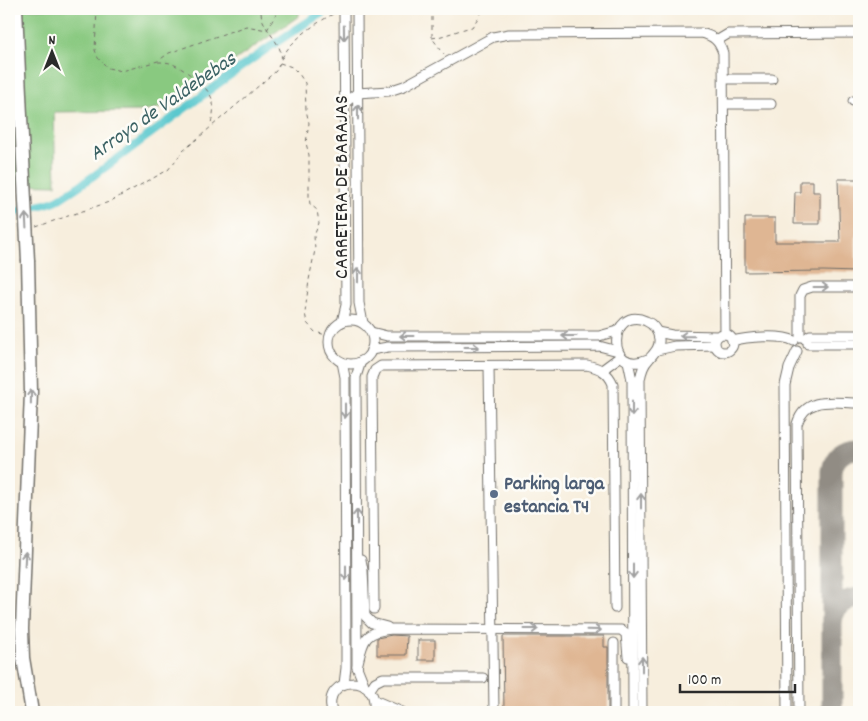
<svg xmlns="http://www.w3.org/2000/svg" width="868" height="721" viewBox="0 0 868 721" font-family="Dekko,sans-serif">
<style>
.green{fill:#89c980;stroke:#5a7a56}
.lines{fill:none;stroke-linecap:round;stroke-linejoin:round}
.canal{stroke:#5ac8ce;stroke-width:8}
.taxiway{stroke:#918c84;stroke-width:21}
.building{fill:#dfb693}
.minor-casing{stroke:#726f69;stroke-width:11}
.highway-casing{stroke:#726f69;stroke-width:15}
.path{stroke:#726f69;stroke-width:1;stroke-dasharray:4 4;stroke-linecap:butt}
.minor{stroke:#fff;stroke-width:9}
.highway{stroke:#fff;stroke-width:12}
.highway-bridge-casing{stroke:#726f69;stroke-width:15;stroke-linecap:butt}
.highway-bridge{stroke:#fff;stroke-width:12}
.oneway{stroke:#a0a0a0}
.service-dot{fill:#5c6f8a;stroke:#fdfcf7;stroke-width:2}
.labels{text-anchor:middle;stroke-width:5;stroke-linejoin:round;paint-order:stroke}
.street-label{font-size:20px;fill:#2b2b2b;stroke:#fdfcf7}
.service-label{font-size:20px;font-weight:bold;fill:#4e5e75;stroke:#fdfcf7;text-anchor:start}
.water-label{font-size:21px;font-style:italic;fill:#3b6264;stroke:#fdfcf7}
</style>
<rect width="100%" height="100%" fill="#fdfcf7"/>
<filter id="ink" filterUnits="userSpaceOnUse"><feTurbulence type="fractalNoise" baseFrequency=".02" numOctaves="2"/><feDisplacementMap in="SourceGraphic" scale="10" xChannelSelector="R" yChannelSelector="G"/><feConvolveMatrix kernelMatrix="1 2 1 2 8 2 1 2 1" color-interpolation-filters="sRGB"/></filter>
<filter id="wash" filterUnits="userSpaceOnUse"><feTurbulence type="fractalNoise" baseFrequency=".0096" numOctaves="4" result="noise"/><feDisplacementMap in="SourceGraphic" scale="20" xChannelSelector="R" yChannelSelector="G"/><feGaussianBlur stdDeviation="1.12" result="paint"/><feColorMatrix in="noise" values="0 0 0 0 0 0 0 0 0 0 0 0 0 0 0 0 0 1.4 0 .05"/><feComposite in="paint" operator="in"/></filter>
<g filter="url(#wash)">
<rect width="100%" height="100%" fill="#f7eedd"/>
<path class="green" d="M 9,9 L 299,9 L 299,16 L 170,105 L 145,111 L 54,112 L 56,185 L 9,184 Z"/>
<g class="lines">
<path class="canal" d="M 9,215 C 24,206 45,207 59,199 C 90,180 120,157 149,135 C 208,92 266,46 329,9"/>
<g class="taxiway">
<path d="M 832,621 C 834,607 845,599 859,598"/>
<path d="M 832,712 L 832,471 C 834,456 845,449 859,449"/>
</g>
</g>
<g id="blocks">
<g class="building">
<path d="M 838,179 L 859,179 L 859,233 L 856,233 L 856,272 L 824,271 L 745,272 L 745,218 L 775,218 L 775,242 L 840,242 Z"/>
<path d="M 800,181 L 813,181 L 813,192 L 820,192 L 820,224 L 794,224 L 795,192 L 800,192 Z"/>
<path d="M 392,635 L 407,636 L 406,655 L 377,655 L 377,638 Z"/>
<path d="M 503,636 L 604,636 L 604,647 L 608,647 L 608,712 L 504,712 Z"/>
<rect x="418" y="640" width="17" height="20"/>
</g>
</g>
</g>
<g filter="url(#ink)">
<use href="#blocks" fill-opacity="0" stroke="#726f69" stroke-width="1"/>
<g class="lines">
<g class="minor-casing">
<g id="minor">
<path d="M 357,9 L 359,303 L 363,323"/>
<path d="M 718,40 L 728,34 L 859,33"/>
<path d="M 724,79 L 772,79"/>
<path d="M 853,101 L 857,100 L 859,97"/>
<path d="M 345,103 L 357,93 L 389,91 L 404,86 L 493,37 L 509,34 L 701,33 C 713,36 719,40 723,53 L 725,334"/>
<path d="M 724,104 L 771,104"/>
<circle cx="351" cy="342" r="22"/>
<path d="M 342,322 L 346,305 L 344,9"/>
<path d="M 371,332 L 387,336 L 599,336 L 617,331"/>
<path d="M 657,332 L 672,335 L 718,336"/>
<circle cx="724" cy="343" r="9"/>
<path d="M 800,337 L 800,296 L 803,290 L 812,287 L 859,287"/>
<path d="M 805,339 L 810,335 L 859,335"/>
<path d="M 732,341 C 746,337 782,334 794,341"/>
<path d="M 808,344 L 859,344"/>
<path d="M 371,350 L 388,347 L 599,346 L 618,351"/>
<path d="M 657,350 L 675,346 L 715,345"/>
<path d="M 361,361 L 356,377 L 357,667 L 365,687"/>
<path d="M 628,361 L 632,380 L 633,712"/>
<path d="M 342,362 L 345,377 L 346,643 L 346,668 L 344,684"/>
<path d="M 489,366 L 494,712"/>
<path d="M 602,370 L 621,356"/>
<path d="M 361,560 L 363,570 L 365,616 L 372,623 L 387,627"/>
<path d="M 374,609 L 372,377 L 375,370 L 381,366 L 587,365 C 600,368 608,372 613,384 L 615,608"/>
<path d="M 614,643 L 614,712"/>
<path d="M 357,667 C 363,642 363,631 392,629 L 621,630 L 626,634 L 628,657"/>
<path d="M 369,691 L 375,682 L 383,678 L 483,678"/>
<path d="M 374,700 L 402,712"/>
<path d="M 332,712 C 321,674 383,673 373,712"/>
<path d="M 642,712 L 640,380 C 641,373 644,364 649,359 C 654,353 660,348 659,339 C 658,331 653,324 646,321 C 609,304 604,378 648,359"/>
<path d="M 787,712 L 785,385 L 789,368 L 797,351"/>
<path d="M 799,712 L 797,424 C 806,395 834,403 859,403"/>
</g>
</g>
<g class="highway-casing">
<g id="highway">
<path d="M 16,9 L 24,180"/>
<path d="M 28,261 L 31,392 L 22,629 L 23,658 L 32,712"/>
</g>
</g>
<g class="path">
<path d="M 97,9 L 95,50 L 98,58 L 108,68 L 122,71 L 158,61 L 169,53 L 246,26 L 267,30 L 279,9"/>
<path d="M 432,9 L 432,38 L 444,54"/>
<path d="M 432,38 C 446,36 458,30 472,27 L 484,9"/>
<path d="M 282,58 C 290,41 317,22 335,13"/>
<path d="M 158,62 C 162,62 166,62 170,63 C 182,67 208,86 212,99 C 215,108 213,117 210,126"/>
<path d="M 280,63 L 292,67 L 299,74 L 305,83 L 306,110 L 309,123 L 306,143 L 309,155 L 309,197 L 310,204 L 317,210 L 319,223 L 314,236 L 315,250 L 309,280 L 305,313 L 307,323 L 315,332 L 330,336"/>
<path d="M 36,227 L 109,202 L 168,170 L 183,151 L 276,71 C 277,68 280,64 281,60 C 285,44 259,28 261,9"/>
<path d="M 9,235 L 17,232"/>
</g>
<use href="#minor" class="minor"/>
<use href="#highway" class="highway"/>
<g class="highway-bridge-casing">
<path id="highway-bridge" d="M 24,180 L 28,261"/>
</g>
<use href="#highway-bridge" class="highway-bridge"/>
</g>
<defs><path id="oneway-shaft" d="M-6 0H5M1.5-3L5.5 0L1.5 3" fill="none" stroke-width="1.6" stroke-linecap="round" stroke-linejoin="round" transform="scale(1.25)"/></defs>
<g class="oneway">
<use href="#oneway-shaft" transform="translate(344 33) rotate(89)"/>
<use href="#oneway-shaft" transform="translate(358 112) rotate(-90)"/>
<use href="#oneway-shaft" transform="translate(26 221) rotate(-93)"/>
<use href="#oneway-shaft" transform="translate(358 275) rotate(-90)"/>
<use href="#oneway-shaft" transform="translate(821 287)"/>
<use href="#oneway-shaft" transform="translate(407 336) rotate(180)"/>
<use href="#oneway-shaft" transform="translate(569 336) rotate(180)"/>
<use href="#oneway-shaft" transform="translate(687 336) rotate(-179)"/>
<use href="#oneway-shaft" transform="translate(472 347)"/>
<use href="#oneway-shaft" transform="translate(31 397) rotate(-89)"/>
<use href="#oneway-shaft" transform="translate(632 409) rotate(90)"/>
<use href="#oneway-shaft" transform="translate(345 411) rotate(90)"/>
<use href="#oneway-shaft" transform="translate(641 501) rotate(-90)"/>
<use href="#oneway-shaft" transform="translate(357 517) rotate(-90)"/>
<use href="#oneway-shaft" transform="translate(25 559) rotate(-87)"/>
<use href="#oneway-shaft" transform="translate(633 571) rotate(90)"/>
<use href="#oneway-shaft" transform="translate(346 573) rotate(90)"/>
<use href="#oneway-shaft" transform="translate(531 629)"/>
<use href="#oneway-shaft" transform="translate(594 630) rotate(1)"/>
<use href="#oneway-shaft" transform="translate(642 664) rotate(-90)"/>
</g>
</g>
<circle class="service-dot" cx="494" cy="494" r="5"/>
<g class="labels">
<g class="street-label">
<text transform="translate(340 187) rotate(-90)" y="7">CARRETERA DE BARAJAS</text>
</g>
<g class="service-label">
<text x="504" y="489">Parking larga<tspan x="504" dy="23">estancia T4</tspan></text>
</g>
<g class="water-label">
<text transform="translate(162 105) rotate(-35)" y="7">Arroyo de Valdebebas</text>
</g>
</g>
<rect width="868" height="721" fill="none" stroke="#fdfcf7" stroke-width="30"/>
<g transform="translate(52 52)" stroke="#fdfcf7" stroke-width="4" paint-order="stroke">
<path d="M0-4L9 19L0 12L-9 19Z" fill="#2b2b2b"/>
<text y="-8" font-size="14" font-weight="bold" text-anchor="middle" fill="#2b2b2b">N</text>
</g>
<path d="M680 684v8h115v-8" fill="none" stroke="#2b2b2b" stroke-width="2.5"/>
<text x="688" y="684" font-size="15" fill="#2b2b2b" stroke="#fdfcf7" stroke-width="4" paint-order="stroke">100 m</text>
</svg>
